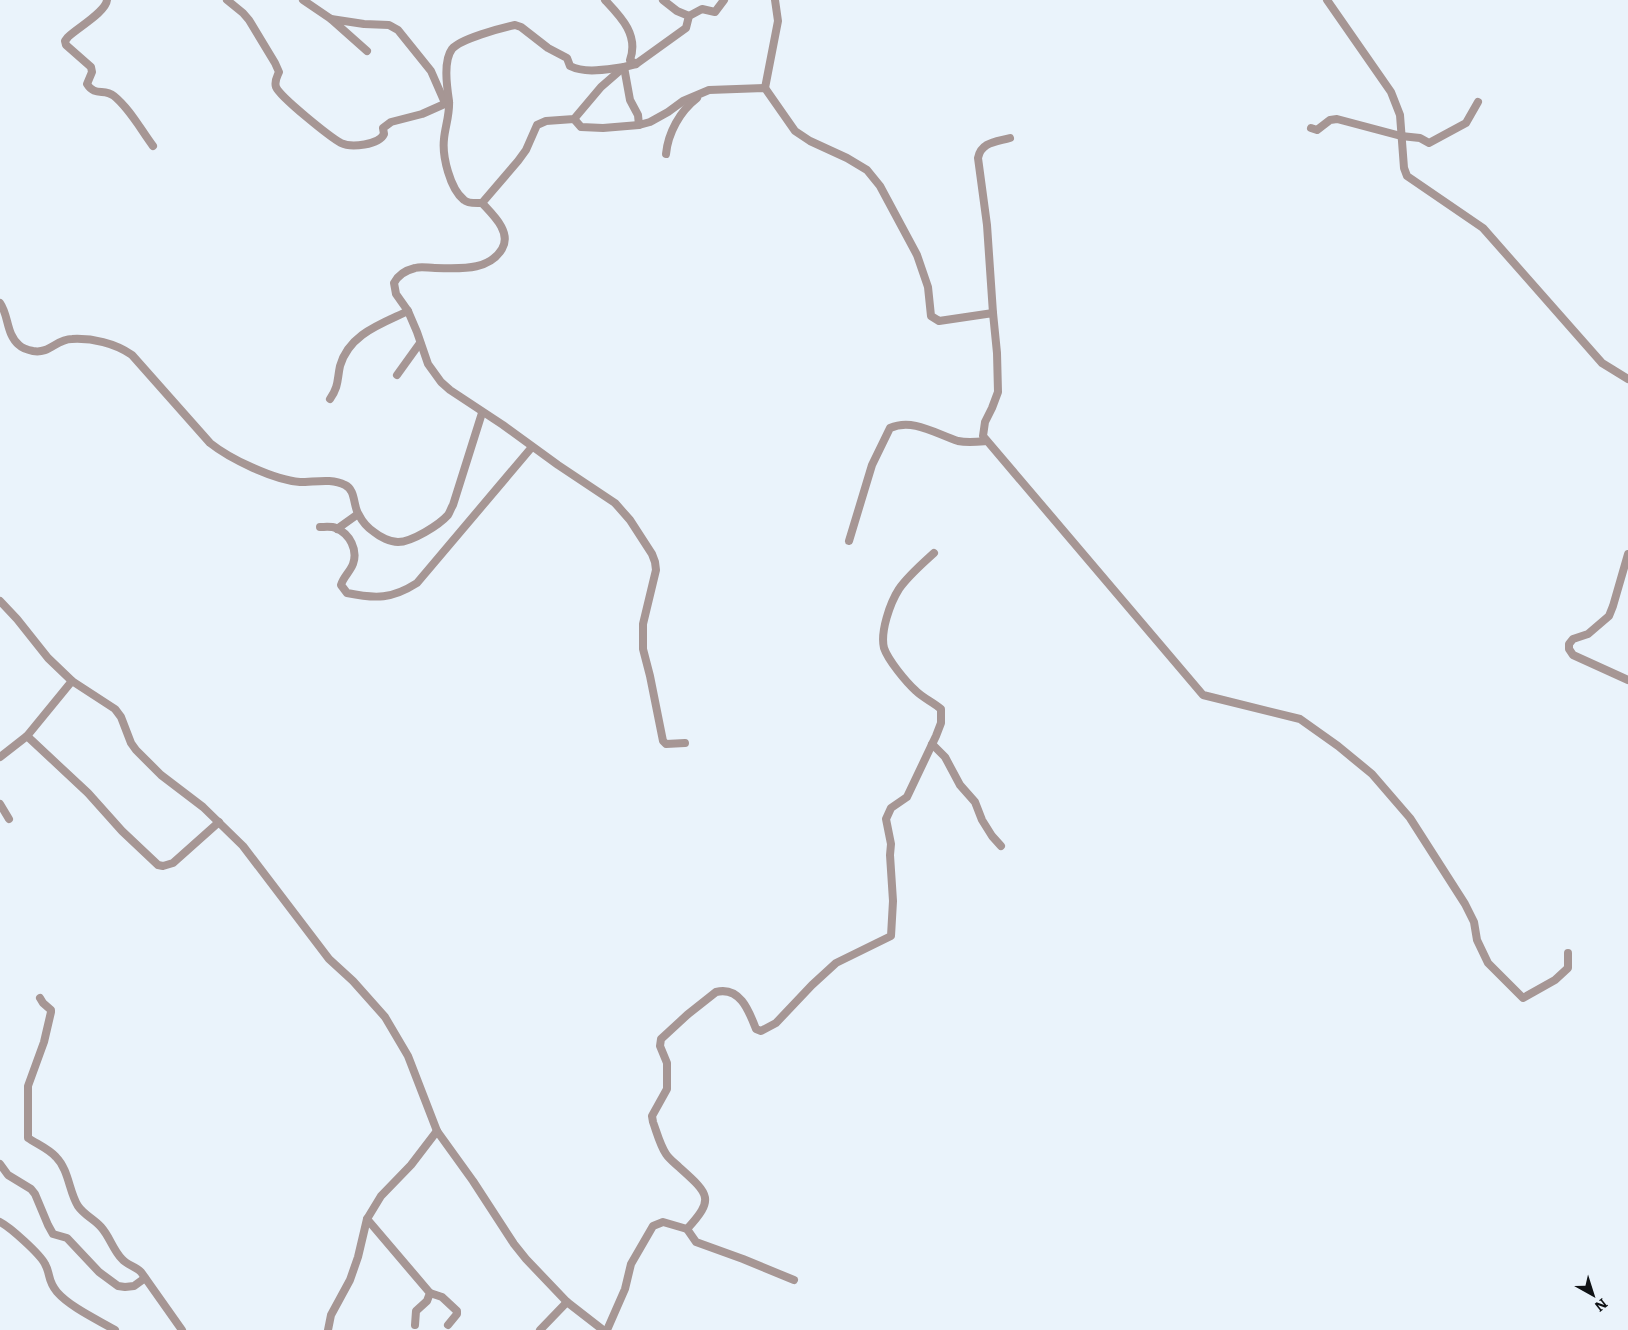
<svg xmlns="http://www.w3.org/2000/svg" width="1628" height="1330" viewBox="0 0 1628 1330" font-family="Literata,serif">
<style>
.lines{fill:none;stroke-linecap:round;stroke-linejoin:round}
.minor{stroke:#a69694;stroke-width:8}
</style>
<rect width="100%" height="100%" fill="#eaf3fb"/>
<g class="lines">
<g class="minor">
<path d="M 107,0 C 106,12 77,28 68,37 L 65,41 L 66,45 L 91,67 L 92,72 L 87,84 C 95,97 104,88 114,96 C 130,109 141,130 153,146"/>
<path d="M 227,0 L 243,13 L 249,20 L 275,63 L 279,72 C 277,77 274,81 276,87 C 280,97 330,137 341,143 C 351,148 379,145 384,134 L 383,128 L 391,122 L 422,114 L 449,102"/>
<path d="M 303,0 L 331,19 L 364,24 L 389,25 L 398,30 L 431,71 L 445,103"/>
<path d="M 605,0 C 621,17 639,35 630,60 L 636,64"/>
<path d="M 663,0 L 677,11 L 689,16"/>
<path d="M 1327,0 L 1391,92 L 1400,115 L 1404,168 L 1407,176 L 1483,228 L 1602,363 L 1628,379"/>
<path d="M 331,19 L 367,51"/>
<path d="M 765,88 L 778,21 L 775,0"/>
<path d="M 574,119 L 581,127 L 603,128 L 639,125 L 650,122 L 668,112 L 683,101 L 709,90 L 765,88 L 795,131 L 810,141 L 847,158 L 867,170 L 880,186 L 917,255 L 928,287 L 931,316 L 939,321 L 993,313 L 997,353 L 998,392 L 992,408 L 985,422 L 983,436 L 1203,695 L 1300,719 L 1338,746 L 1372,774 L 1410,818 L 1465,904 L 1474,922 L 1477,940 L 1488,963 L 1523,998 L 1555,980 L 1568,968 L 1568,953"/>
<path d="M 1311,128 L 1317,130 L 1330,120 L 1337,119 L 1401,136 L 1420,138 L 1429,143 L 1466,123 L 1478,102"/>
<path d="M 666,154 C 668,133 680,111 697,98"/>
<path d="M 482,203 C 477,203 468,204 464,200 C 450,189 442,156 444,139 C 445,127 450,114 449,101 C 447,87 443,61 452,49 C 460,39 501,28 515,25 L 521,27 L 548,48 L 567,58 L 570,66 C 586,74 607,69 624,67 L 630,100 L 638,115 L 639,125"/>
<path d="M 0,303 C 9,316 6,334 19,345 C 22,348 28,350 33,351 C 50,354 56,339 72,339 C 92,338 115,343 132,355 L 210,443 C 230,459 274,480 300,482 C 315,482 332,478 345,485 C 356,490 353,507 359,515 C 362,521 368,528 374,532 C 380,537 390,542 398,542 C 412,542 439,525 448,515 C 450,512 451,508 453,505 L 482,413"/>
<path d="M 993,313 L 987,225 L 978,158 C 981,142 996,142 1010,138"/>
<path d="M 397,375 L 420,343"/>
<path d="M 330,399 C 339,386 337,380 340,366 C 349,334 381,324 408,311"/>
<path d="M 320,527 C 325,527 331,526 336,528 C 350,534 358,550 353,564 C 350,572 343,577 341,585 L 347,593 C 376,599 392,599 417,583 L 532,447"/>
<path d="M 337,529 L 358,514"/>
<path d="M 849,541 L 872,465 L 890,428 C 913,418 936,434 958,441 C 968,443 976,442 986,441"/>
<path d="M 1628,554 L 1613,606 L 1609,616 L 1588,634 L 1573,639 L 1569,644 L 1569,649 L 1573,655 L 1628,680"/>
<path d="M 0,601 L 17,619 L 48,658 L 72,681 L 115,709 L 121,717 L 131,743 L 136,750 L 161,775 L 203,807 L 243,846 L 329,959 L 353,981 L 385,1017 L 408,1056 L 437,1131 L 473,1181 L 514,1244 L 526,1259 L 567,1302 L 603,1330"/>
<path d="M 27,736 L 88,793 L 122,831 L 158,865 L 163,866 L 173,863 L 219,822"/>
<path d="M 685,743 L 666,744 L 663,741 L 650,676 L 643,649 L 643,624 L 656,570 L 655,562 L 652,554 L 630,520 L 615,503 L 558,465 L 503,425 L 450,390 L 441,382 L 428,364 L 417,332 L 408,311 L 396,294 L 394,283 C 398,275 407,270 415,268 C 422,266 428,268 435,268 C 458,268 488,272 502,249 C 512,232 493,215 482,203 L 518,161 L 526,150 L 537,125 L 546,121 L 574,119 L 601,87 L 624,67 L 636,64 L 686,28 L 689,16 L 702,9 L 715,12 L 724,0"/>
<path d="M 932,744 L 945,757 L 960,785 L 975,802 L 982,820 L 992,836 L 1001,846"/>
<path d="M 0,757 L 27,736 L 72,681"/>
<path d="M 0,804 L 9,819"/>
<path d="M 40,998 L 43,1003 L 51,1010 L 51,1012 L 44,1042 L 28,1086 L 28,1138 C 37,1144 49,1149 56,1157 C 69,1170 69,1192 78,1206 C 84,1215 94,1219 101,1227 C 110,1237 113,1250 122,1259 C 127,1265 135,1266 141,1272 L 182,1330"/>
<path d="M 0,1164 L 8,1175 L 31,1189 L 35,1194 L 48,1225 L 53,1234 L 67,1238 L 99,1272 L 118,1286 L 125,1287 L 134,1286 L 145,1278"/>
<path d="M 0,1222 C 10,1227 40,1254 45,1264 C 51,1275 47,1280 57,1292 C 70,1307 98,1320 115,1330"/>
<path d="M 794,1280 L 743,1259 L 696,1242 L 687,1229 C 715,1199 709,1194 680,1168 C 676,1164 670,1160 666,1154 C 660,1145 657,1133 653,1122 L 652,1116 L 667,1089 L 667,1063 L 660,1046 L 661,1039 L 687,1015 L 716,992 C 740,986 749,1011 756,1029 L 761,1031 L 776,1023 L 812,985 L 836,963 L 891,936 L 893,901 L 890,855 L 891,844 L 886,819 L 891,808 L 907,797 L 936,736 L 941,723 L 941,709 C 933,702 923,698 916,691 C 906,682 888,660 884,648 C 880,632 890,603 899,589 C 908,576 922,564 934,553"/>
<path d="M 430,1293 L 442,1297 L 457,1311 L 457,1314 L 448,1325"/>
<path d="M 415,1325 L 416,1311 L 427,1301 L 430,1293 L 367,1219 L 381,1196 L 411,1165 L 437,1131"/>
<path d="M 328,1330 L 331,1315 L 350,1280 L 358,1257 L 367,1219"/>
<path d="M 540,1330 L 567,1302"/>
<path d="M 607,1330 L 625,1289 L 631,1264 L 653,1226 L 663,1222 L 687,1229"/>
</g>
</g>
<g transform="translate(1593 1295) rotate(141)" stroke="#eaf3fb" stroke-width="4" paint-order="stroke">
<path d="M0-4L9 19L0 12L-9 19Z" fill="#0f1215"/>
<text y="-8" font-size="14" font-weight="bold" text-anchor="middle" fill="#0f1215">N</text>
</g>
</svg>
